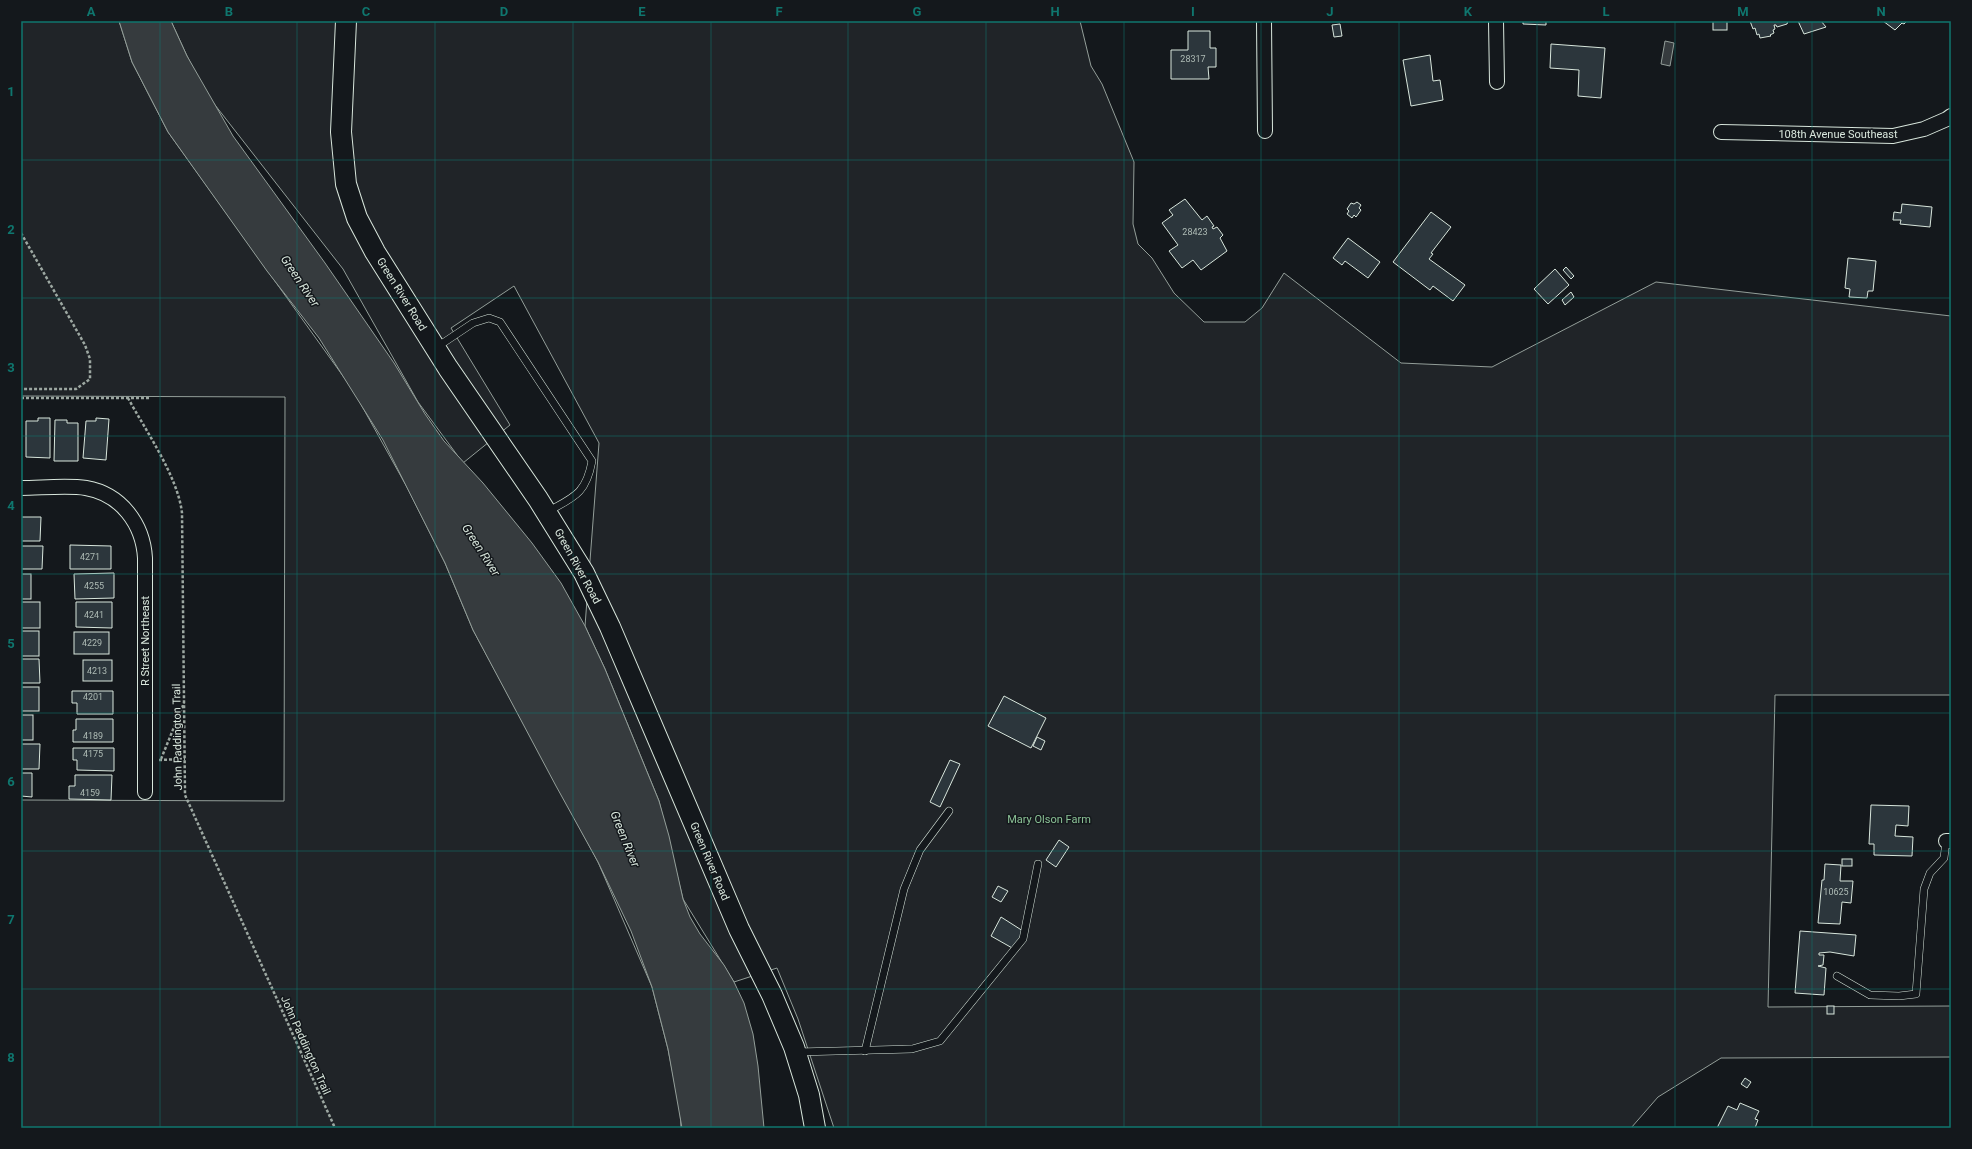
<svg xmlns="http://www.w3.org/2000/svg" width="1972" height="1149" viewBox="0 0 1972 1149" font-family="Roboto,sans-serif">
<style>
.green{fill:#202428;stroke:#939e99}
.water{fill:#363b3e;stroke:#939e99}
.building{fill:#2c363c;stroke:#d8e6dc}
.lines{fill:none;stroke-linecap:round;stroke-linejoin:round}
.lane-casing{stroke:#d8e6dc;stroke-width:8}
.street-casing{stroke:#d8e6dc;stroke-width:16}
.secondary-casing{stroke:#d8e6dc;stroke-width:22}
.path{stroke:#9da8a2;stroke-width:2.5;stroke-dasharray:3 2;stroke-linecap:butt}
.lane{stroke:#14181c;stroke-width:7}
.street{stroke:#14181c;stroke-width:14}
.secondary{stroke:#14181c;stroke-width:20}
.grid{fill:none;stroke:#0f766e;stroke-width:1;stroke-opacity:0.55}
.labels{text-anchor:middle;stroke-width:3;stroke-linejoin:round;paint-order:stroke}
.number-label{font-size:9px;fill:#adbab4}
.street-label{font-size:11px;fill:#d8e6dc;stroke:#14181c}
.park-label{font-size:11px;fill:#8ac095;stroke:#14181c}
.water-label{font-size:12px;font-style:italic;fill:#d8e6dc;stroke:#14181c}
.neatline{fill:none;stroke:#0f766e;stroke-width:1.5}
.grid-label{font-size:13px;text-anchor:middle;font-weight:bold;fill:#0f766e}
</style>
<rect width="100%" height="100%" fill="#14181c"/>
<g class="green">
<path d="M 21,21 L 119,21 L 132,62 L 168,132 L 353,390 L 408,489 L 445,563 L 473,630 L 598,862 L 652,987 L 668,1049 L 680,1110 L 681,1128 L 21,1128 L 21,800 L 284,801 L 285,397 L 21,396 Z"/>
<path d="M 171,21 L 1080,21 L 1091,66 L 1102,84 L 1134,162 L 1133,224 L 1138,244 L 1152,258 L 1174,293 L 1204,322 L 1245,322 L 1262,308 L 1284,273 L 1401,363 L 1492,367 L 1656,282 L 1951,316 L 1951,695 L 1775,695 L 1768,1007 L 1951,1006 L 1951,1057 L 1721,1058 L 1658,1097 L 1631,1128 L 834,1128 L 798,1019 L 777,968 L 734,982 L 683,899 L 659,801 L 605,669 L 585,626 L 599,443 L 514,286 L 451,328 L 510,425 L 463,463 L 418,402 L 343,269 L 208,96 L 187,56 Z"/>
</g>
<g class="water">
<path d="M 119,21 L 171,21 L 187,56 L 233,136 L 325,263 L 394,363 L 425,414 L 444,441 L 483,483 L 532,543 L 561,583 L 585,626 L 605,669 L 659,801 L 669,836 L 683,899 L 690,917 L 700,934 L 724,965 L 734,982 L 744,1003 L 753,1034 L 758,1066 L 764,1128 L 682,1128 L 668,1049 L 652,987 L 631,931 L 598,862 L 556,786 L 473,630 L 445,563 L 383,440 L 319,338 L 267,271 L 168,132 L 132,62 Z"/>
<path d="M 1665,41 L 1674,43 L 1670,66 L 1661,64 Z"/>
</g>
<g class="building">
<path d="M 1523,21 L 1546,21 L 1546,25 L 1523,24 Z"/>
<rect x="1713" y="21" width="14" height="9"/>
<path d="M 1750,21 L 1788,21 L 1787,24 L 1777,27 L 1776,25 L 1774,25 L 1775,29 L 1773,30 L 1774,33 L 1770,35 L 1771,36 L 1760,38 L 1759,34 L 1757,35 L 1755,28 L 1753,29 Z"/>
<path d="M 1798,21 L 1821,21 L 1826,27 L 1804,34 Z"/>
<path d="M 1883,21 L 1907,21 L 1904,24 L 1902,23 L 1895,30 Z"/>
<path d="M 1340,24 L 1342,36 L 1334,37 L 1332,25 Z"/>
<path d="M 1188,31 L 1210,31 L 1210,48 L 1216,48 L 1216,67 L 1208,67 L 1209,79 L 1171,79 L 1171,50 L 1188,50 Z"/>
<path d="M 1551,44 L 1605,48 L 1601,98 L 1578,96 L 1579,70 L 1550,68 Z"/>
<path d="M 1430,55 L 1433,81 L 1440,80 L 1443,100 L 1411,106 L 1403,60 Z"/>
<path d="M 1185,199 L 1202,220 L 1207,216 L 1214,226 L 1212,227 L 1213,229 L 1217,227 L 1223,235 L 1220,238 L 1227,251 L 1201,270 L 1193,260 L 1182,268 L 1169,251 L 1178,245 L 1162,223 L 1173,215 L 1169,210 Z"/>
<path d="M 1357,202 L 1361,205 L 1359,208 L 1361,210 L 1356,217 L 1354,215 L 1352,218 L 1347,214 L 1349,211 L 1347,209 L 1351,203 L 1354,204 Z"/>
<path d="M 1902,204 L 1932,207 L 1930,227 L 1900,224 L 1901,220 L 1893,220 L 1894,212 L 1901,213 Z"/>
<path d="M 1431,212 L 1451,227 L 1431,253 L 1433,254 L 1429,259 L 1465,285 L 1453,301 L 1433,286 L 1430,290 L 1393,262 Z"/>
<path d="M 1348,238 L 1380,262 L 1368,278 L 1345,261 L 1342,265 L 1333,258 Z"/>
<path d="M 1848,258 L 1876,261 L 1873,291 L 1868,291 L 1867,298 L 1849,297 L 1850,289 L 1845,288 Z"/>
<path d="M 1566,267 L 1574,276 L 1571,279 L 1563,270 Z"/>
<path d="M 1555,269 L 1569,285 L 1548,304 L 1534,289 Z"/>
<path d="M 1571,292 L 1574,297 L 1565,305 L 1562,300 Z"/>
<path d="M 38,418 L 50,418 L 50,458 L 26,457 L 26,421 L 38,421 Z"/>
<path d="M 96,418 L 109,419 L 106,460 L 83,458 L 86,421 L 96,421 Z"/>
<path d="M 55,420 L 67,420 L 67,423 L 78,423 L 78,461 L 54,461 Z"/>
<path d="M 21,517 L 41,517 L 40,541 L 21,541 Z"/>
<path d="M 70,545 L 111,546 L 111,569 L 70,569 Z"/>
<path d="M 21,546 L 43,546 L 42,569 L 21,569 Z"/>
<path d="M 114,573 L 114,598 L 75,599 L 74,574 Z"/>
<rect x="21" y="574" width="10" height="25"/>
<rect x="21" y="602" width="19" height="26"/>
<path d="M 76,602 L 112,602 L 112,628 L 76,627 Z"/>
<rect x="21" y="631" width="18" height="25"/>
<rect x="74" y="632" width="35" height="22"/>
<path d="M 21,659 L 39,659 L 40,683 L 21,683 Z"/>
<rect x="83" y="660" width="29" height="21"/>
<rect x="21" y="687" width="18" height="24"/>
<path d="M 72,691 L 113,691 L 113,714 L 77,714 L 77,703 L 72,703 Z"/>
<path d="M 1004,696 L 1046,718 L 1031,748 L 988,726 Z"/>
<rect x="21" y="715" width="12" height="25"/>
<path d="M 76,719 L 113,719 L 113,742 L 73,742 L 73,730 L 76,730 Z"/>
<path d="M 1037,737 L 1045,741 L 1041,750 L 1033,746 Z"/>
<path d="M 21,744 L 40,744 L 39,769 L 21,769 Z"/>
<path d="M 73,748 L 114,748 L 114,771 L 77,770 L 77,760 L 73,760 Z"/>
<path d="M 950,760 L 960,764 L 940,807 L 930,802 Z"/>
<path d="M 21,773 L 32,773 L 32,797 L 21,796 Z"/>
<path d="M 75,775 L 112,775 L 111,800 L 69,799 L 69,786 L 75,786 Z"/>
<path d="M 1871,805 L 1909,806 L 1908,826 L 1896,825 L 1895,836 L 1913,837 L 1912,856 L 1874,855 L 1874,844 L 1869,844 Z"/>
<path d="M 1059,840 L 1069,847 L 1056,867 L 1046,860 Z"/>
<rect x="1842" y="859" width="10" height="7"/>
<path d="M 1825,864 L 1841,865 L 1840,881 L 1853,881 L 1851,903 L 1842,902 L 1840,924 L 1818,923 L 1822,880 L 1824,880 Z"/>
<path d="M 998,886 L 1008,891 L 1001,902 L 992,897 Z"/>
<path d="M 1001,917 L 1023,931 L 1014,949 L 991,936 Z"/>
<path d="M 1800,931 L 1856,935 L 1854,956 L 1830,952 L 1819,953 L 1819,955 L 1824,955 L 1823,965 L 1818,966 L 1826,968 L 1824,995 L 1795,993 Z"/>
<rect x="1827" y="1006" width="7" height="8"/>
<path d="M 1745,1078 L 1751,1082 L 1747,1088 L 1741,1084 Z"/>
<path d="M 1740,1103 L 1759,1111 L 1755,1119 L 1758,1120 L 1755,1128 L 1717,1128 L 1728,1106 L 1737,1110 Z"/>
</g>
<g class="lines">
<g class="lane-casing">
<g id="lane">
<path d="M 437,347 L 473,323 L 489,318 L 500,322 L 592,461 C 586,494 574,497 547,512"/>
<path d="M 1837,976 L 1870,995 L 1899,996 L 1916,994 L 1924,889 L 1930,873 L 1944,858 L 1946,841"/>
<path d="M 865,1051 L 904,889 L 920,850 L 949,811"/>
<path d="M 798,1052 L 912,1049 L 940,1041 L 1023,939 L 1038,864"/>
</g>
</g>
<g class="street-casing">
<g id="street">
<path d="M 1264,21 L 1265,131"/>
<path d="M 1496,21 L 1497,82"/>
<path d="M 1721,132 L 1893,136 L 1924,129 L 1947,119 L 1951,116"/>
<path d="M 21,488 C 40,488 68,485 86,488 C 121,494 143,524 145,558 L 145,792"/>
<path d="M 1946,841 L 1951,841"/>
</g>
</g>
<g class="secondary-casing">
<path id="secondary" d="M 346,21 L 341,132 L 346,184 L 357,218 L 375,252 L 448,368 L 538,499 L 584,573 L 610,627 L 739,929 L 772,995 L 794,1047 L 809,1095 L 815,1128"/>
</g>
<g class="path">
<path d="M 21,233 L 85,345 L 90,359 L 90,379 L 76,389 L 21,389"/>
<path d="M 21,398 L 151,398"/>
<path d="M 128,398 C 146,431 178,477 182,513 L 185,795 L 335,1128"/>
<path d="M 161,759 L 184,703"/>
<path d="M 159,760 L 185,759"/>
</g>
<use href="#lane" class="lane"/>
<use href="#street" class="street"/>
<use href="#secondary" class="secondary"/>
</g>
<path class="grid" d="M 160,21 L 160,1128M 297,21 L 297,1128M 435,21 L 435,1128M 573,21 L 573,1128M 711,21 L 711,1128M 848,21 L 848,1128M 986,21 L 986,1128M 1124,21 L 1124,1128M 1261,21 L 1261,1128M 1399,21 L 1399,1128M 1537,21 L 1537,1128M 1675,21 L 1675,1128M 1812,21 L 1812,1128M 21,160 L 1951,160M 21,298 L 1951,298M 21,436 L 1951,436M 21,574 L 1951,574M 21,713 L 1951,713M 21,851 L 1951,851M 21,989 L 1951,989"/>
<g class="labels">
<g class="number-label">
<text x="1193" y="62">28317</text>
<text x="1195" y="235">28423</text>
<text x="90" y="560">4271</text>
<text x="94" y="589">4255</text>
<text x="94" y="618">4241</text>
<text x="92" y="646">4229</text>
<text x="97" y="674">4213</text>
<text x="93" y="700">4201</text>
<text x="93" y="739">4189</text>
<text x="93" y="757">4175</text>
<text x="90" y="796">4159</text>
<text x="1836" y="895">10625</text>
</g>
<g class="street-label">
<text x="1838" y="138">108th Avenue Southeast</text>
<text transform="translate(402 294) rotate(58)" y="4">Green River Road</text>
<text transform="translate(578 566) rotate(61)" y="4">Green River Road</text>
<text transform="translate(145 641) rotate(-90)" y="4">R Street Northeast</text>
<text transform="translate(177 737) rotate(-91)" y="4">John Paddington Trail</text>
<text transform="translate(710 861) rotate(67)" y="4">Green River Road</text>
<text transform="translate(306 1045) rotate(66)" y="4">John Paddington Trail</text>
</g>
<g class="park-label">
<text x="1049" y="823">Mary Olson Farm</text>
</g>
<g class="water-label">
<text transform="translate(300 281) rotate(56)" y="4">Green River</text>
<text transform="translate(481 550) rotate(57)" y="4">Green River</text>
<text transform="translate(625 839) rotate(68)" y="4">Green River</text>
</g>
</g>
<rect width="1972" height="1149" fill="none" stroke="#14181c" stroke-width="44"/>
<rect x="22" y="22" width="1928" height="1105" class="neatline"/>
<g class="grid-label">
<text x="91" y="16">A</text>
<text x="229" y="16">B</text>
<text x="366" y="16">C</text>
<text x="504" y="16">D</text>
<text x="642" y="16">E</text>
<text x="779" y="16">F</text>
<text x="917" y="16">G</text>
<text x="1055" y="16">H</text>
<text x="1193" y="16">I</text>
<text x="1330" y="16">J</text>
<text x="1468" y="16">K</text>
<text x="1606" y="16">L</text>
<text x="1743" y="16">M</text>
<text x="1881" y="16">N</text>
<text x="11" y="96">1</text>
<text x="11" y="234">2</text>
<text x="11" y="372">3</text>
<text x="11" y="510">4</text>
<text x="11" y="648">5</text>
<text x="11" y="786">6</text>
<text x="11" y="924">7</text>
<text x="11" y="1062">8</text>
</g>
</svg>
